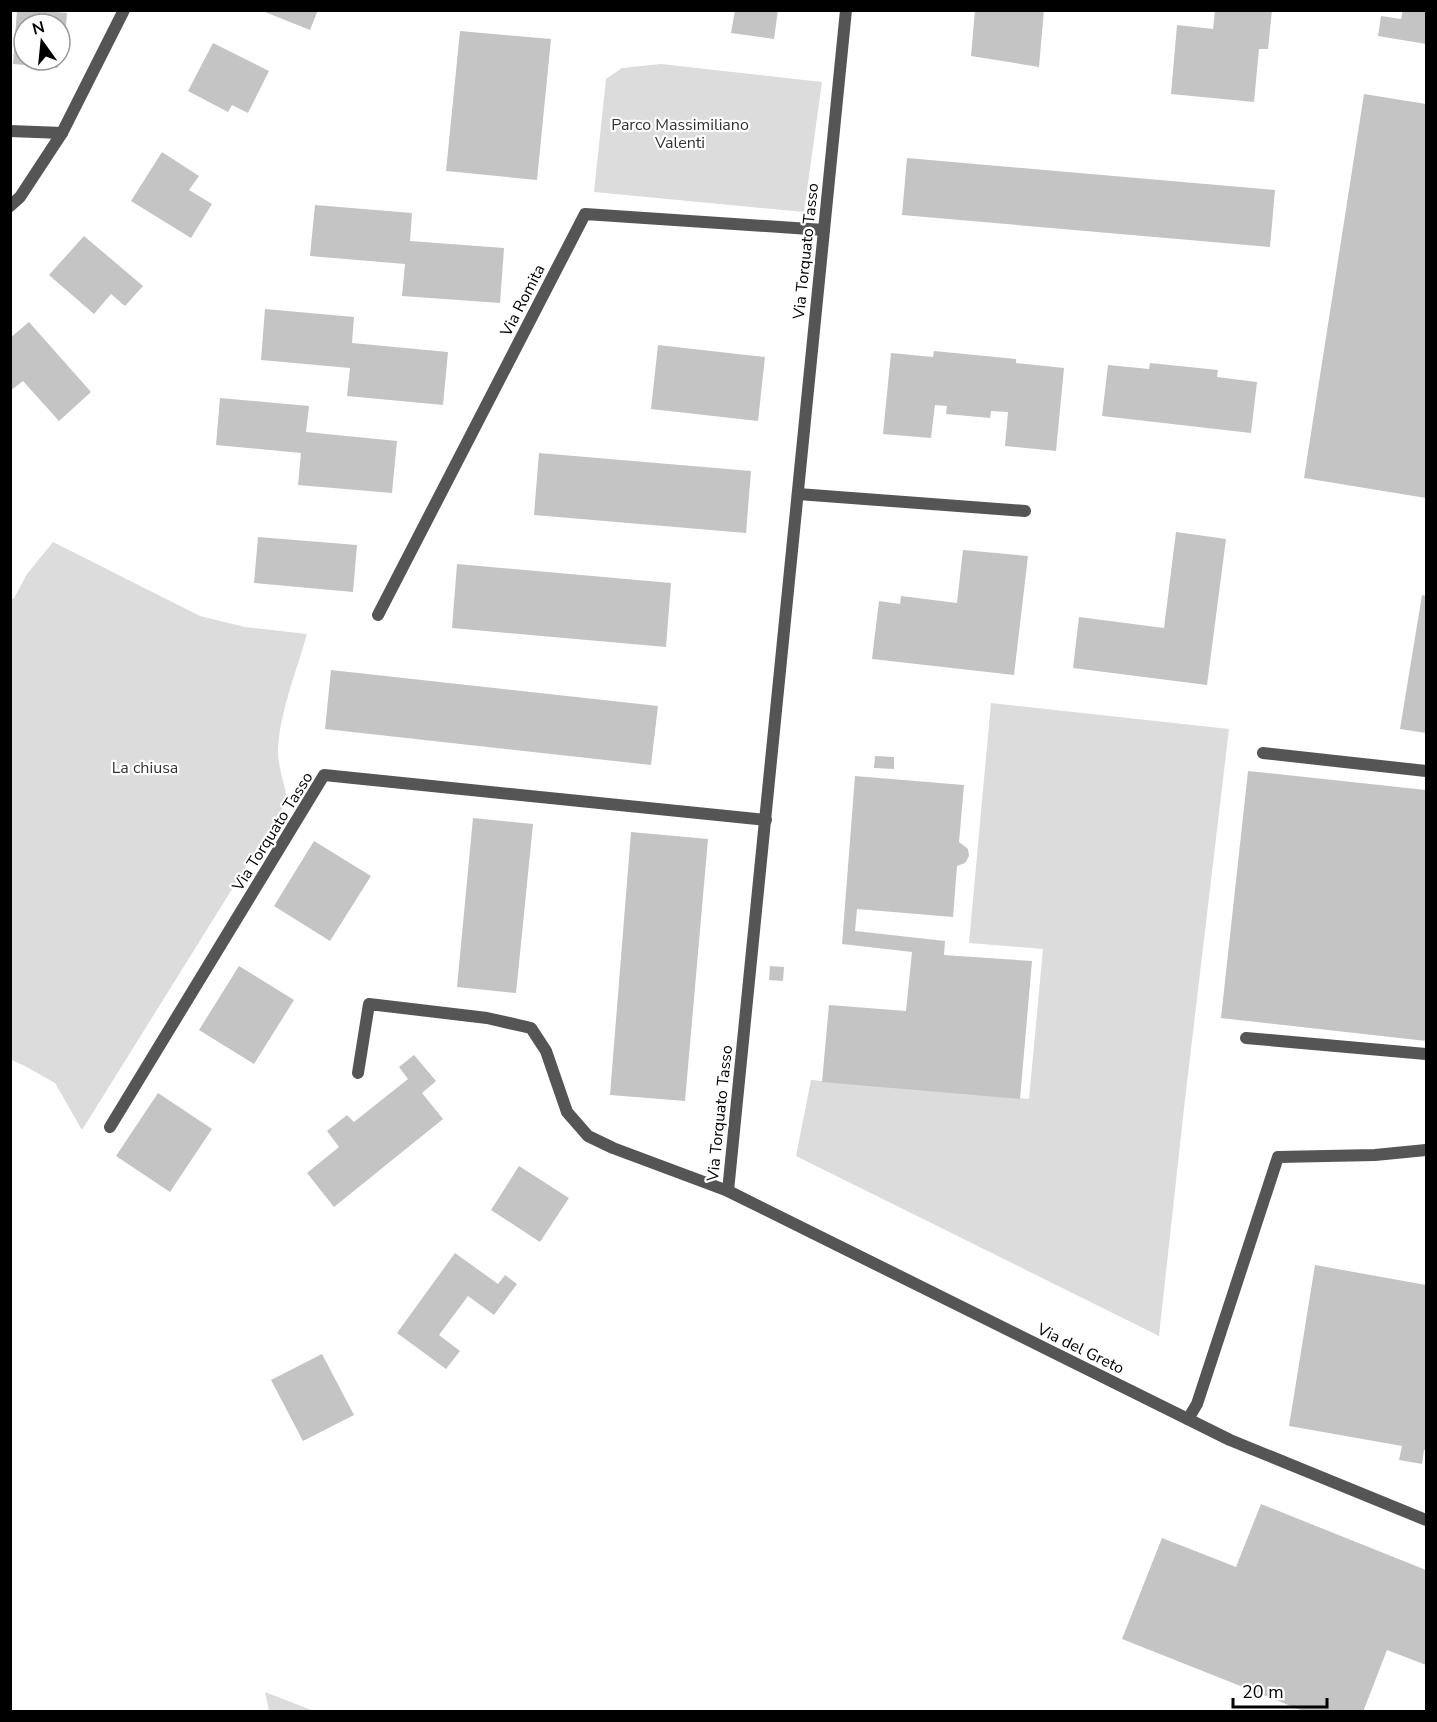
<svg xmlns="http://www.w3.org/2000/svg" width="1437" height="1722" viewBox="0 0 1437 1722" font-family="'Nunito Sans',sans-serif">
<style>
.green{fill:#dcdcdc}
.building{fill:#c4c4c4}
.lines{fill:none;stroke-linecap:round;stroke-linejoin:round}
.service{stroke:#555;stroke-width:12}
.minor{stroke:#555;stroke-width:12}
.labels{text-anchor:middle;stroke-width:4.5;stroke-linejoin:round;paint-order:stroke}
.park-label{font-size:16px;fill:#333;stroke:#fff}
.street-label{font-size:16px;fill:#000;stroke:#fff}
</style>
<rect width="100%" height="100%" fill="#fff"/>
<g class="green">
<path d="M 661,64 L 822,82 L 804,212 L 594,192 L 606,79 L 622,68 Z"/>
<path d="M 53,542 L 200,616 L 245,627 L 307,634 C 297,670 279,714 278,751 C 278,768 285,783 287,801 L 82,1130 L 55,1083 L 23,1065 L 11,1060 L 11,600 L 14,598 L 27,574 Z"/>
<path d="M 991,703 L 1229,729 L 1184,1108 L 1159,1336 L 796,1156 L 811,1080 L 1029,1099 L 1043,949 L 969,943 Z"/>
<path d="M 265,1692 L 314,1711 L 269,1711 Z"/>
</g>
<g class="building">
<path d="M 17,10 L 56,10 L 56,12 L 67,13 L 65,39 L 60,39 L 60,24 L 24,24 L 24,60 L 59,60 L 58,68 L 13,64 Z"/>
<path d="M 260,10 L 318,10 L 310,30 Z"/>
<path d="M 735,10 L 778,10 L 774,39 L 731,33 Z"/>
<path d="M 975,10 L 1044,10 L 1039,67 L 971,56 Z"/>
<path d="M 1215,10 L 1272,10 L 1268,49 L 1259,49 L 1254,102 L 1171,94 L 1177,25 L 1213,29 Z"/>
<path d="M 1403,10 L 1426,10 L 1426,44 L 1378,36 L 1381,16 L 1401,19 Z"/>
<path d="M 460,31 L 551,39 L 537,180 L 446,171 Z"/>
<path d="M 213,43 L 269,71 L 248,113 L 232,105 L 228,112 L 188,91 Z"/>
<path d="M 1364,94 L 1426,104 L 1426,498 L 1304,478 Z"/>
<path d="M 162,152 L 199,176 L 189,190 L 212,204 L 191,238 L 131,201 Z"/>
<path d="M 907,158 L 1275,190 L 1270,247 L 902,215 Z"/>
<path d="M 315,205 L 412,213 L 410,241 L 504,248 L 500,303 L 402,296 L 405,264 L 310,256 Z"/>
<path d="M 84,236 L 143,286 L 125,306 L 111,294 L 94,314 L 49,275 Z"/>
<path d="M 265,309 L 354,317 L 352,343 L 448,352 L 443,405 L 347,396 L 350,368 L 261,360 Z"/>
<path d="M 29,322 L 91,392 L 59,421 L 23,381 L 10,391 L 10,338 Z"/>
<path d="M 658,345 L 765,357 L 758,421 L 651,409 Z"/>
<path d="M 934,351 L 1016,359 L 1016,363 L 1064,368 L 1056,451 L 1005,446 L 1008,412 L 991,411 L 990,418 L 946,414 L 947,406 L 935,405 L 931,438 L 883,434 L 891,353 L 933,357 Z"/>
<path d="M 1150,363 L 1218,370 L 1217,377 L 1257,382 L 1251,433 L 1102,416 L 1108,365 L 1149,369 Z"/>
<path d="M 220,398 L 309,406 L 306,432 L 397,441 L 392,493 L 298,485 L 301,453 L 216,445 Z"/>
<path d="M 539,453 L 751,471 L 746,533 L 534,515 Z"/>
<path d="M 1176,532 L 1226,539 L 1207,685 L 1073,668 L 1079,617 L 1164,628 Z"/>
<path d="M 258,537 L 357,545 L 353,592 L 254,583 Z"/>
<path d="M 963,550 L 1028,556 L 1014,675 L 872,659 L 879,601 L 900,604 L 901,596 L 957,603 Z"/>
<path d="M 457,564 L 671,583 L 666,647 L 452,628 Z"/>
<path d="M 1422,595 L 1426,596 L 1426,733 L 1400,729 Z"/>
<path d="M 331,670 L 658,706 L 651,765 L 325,729 Z"/>
<path d="M 875,756 L 894,757 L 894,769 L 874,768 Z"/>
<path d="M 1248,771 L 1426,790 L 1426,1041 L 1221,1018 Z"/>
<path d="M 855,776 L 964,785 L 959,842 L 968,849 L 969,856 L 965,863 L 957,866 L 953,917 L 857,909 L 855,931 L 945,941 L 944,955 L 1032,961 L 1020,1099 L 822,1082 L 829,1005 L 906,1011 L 912,952 L 842,944 Z"/>
<path d="M 473,818 L 533,824 L 516,993 L 457,987 Z"/>
<path d="M 631,832 L 708,839 L 685,1101 L 610,1095 Z"/>
<path d="M 314,841 L 371,876 L 330,941 L 274,906 Z"/>
<path d="M 239,966 L 294,1000 L 254,1064 L 199,1030 Z"/>
<path d="M 770,966 L 784,967 L 783,981 L 769,980 Z"/>
<path d="M 414,1055 L 436,1081 L 422,1093 L 443,1119 L 334,1207 L 307,1173 L 339,1147 L 327,1131 L 347,1115 L 354,1122 L 408,1079 L 399,1067 Z"/>
<path d="M 158,1093 L 212,1129 L 170,1192 L 116,1156 Z"/>
<path d="M 519,1166 L 569,1198 L 540,1242 L 491,1210 Z"/>
<path d="M 455,1253 L 498,1284 L 505,1275 L 517,1284 L 494,1315 L 468,1296 L 439,1335 L 460,1351 L 446,1369 L 397,1333 Z"/>
<path d="M 1315,1265 L 1426,1285 L 1426,1450 L 1424,1450 L 1422,1464 L 1399,1460 L 1402,1446 L 1289,1426 Z"/>
<path d="M 322,1354 L 354,1415 L 303,1441 L 271,1380 Z"/>
<path d="M 1261,1504 L 1426,1570 L 1426,1665 L 1387,1650 L 1363,1712 L 1306,1712 L 1122,1639 L 1162,1538 L 1236,1567 Z"/>
</g>
<g class="lines">
<g class="service">
<path d="M 1263,753 L 1426,771"/>
<path d="M 1246,1038 L 1426,1054"/>
<path d="M 1188,1419 L 1197,1404 L 1278,1157 L 1375,1155 L 1426,1150"/>
</g>
<g class="minor">
<path d="M 10,131 L 62,133"/>
<path d="M 10,206 L 20,197 L 62,133 L 124,10"/>
<path d="M 798,494 L 1025,511"/>
<path d="M 378,615 L 585,214 L 824,230"/>
<path d="M 358,1073 L 369,1004 L 487,1018 L 531,1028 L 546,1051 L 567,1112 L 588,1136 L 613,1148 L 728,1191 L 1230,1440 L 1426,1520"/>
<path d="M 110,1127 L 324,775 L 766,820"/>
<path d="M 728,1191 L 846,10"/>
</g>
</g>
<g class="labels">
<g class="park-label">
<text x="680" y="130">Parco Massimiliano<tspan x="680" dy="18">Valenti</tspan></text>
<text x="145" y="773">La chiusa</text>
</g>
<g class="street-label">
<text transform="translate(805 251) rotate(-84)" y="6">Via Torquato Tasso</text>
<text transform="translate(522 300) rotate(-63)" y="6">Via Romita</text>
<text transform="translate(272 831) rotate(-58)" y="6">Via Torquato Tasso</text>
<text transform="translate(719 1113) rotate(-84)" y="6">Via Torquato Tasso</text>
<text transform="translate(1081 1348) rotate(26)" y="6">Via del Greto</text>
</g>
</g>
<rect width="1437" height="1722" fill="none" stroke="#000000" stroke-width="24"/>
<g transform="translate(42 42) rotate(345)"><circle r="28" fill="#ffffff" stroke="#999999" stroke-width="1.5"/>
<path d="M0-4.5L10 22L0 15L-10 22Z" fill="#000000"/>
<text y="-9" font-size="16" font-weight="bold" text-anchor="middle" fill="#000000">N</text>
</g>
<path d="M1233 1698v9h94v-9" fill="none" stroke="#000000" stroke-width="3"/>
<text x="1242" y="1698" font-size="18" fill="#000000" stroke="#ffffff" stroke-width="4.5" paint-order="stroke">20 m</text>
</svg>
